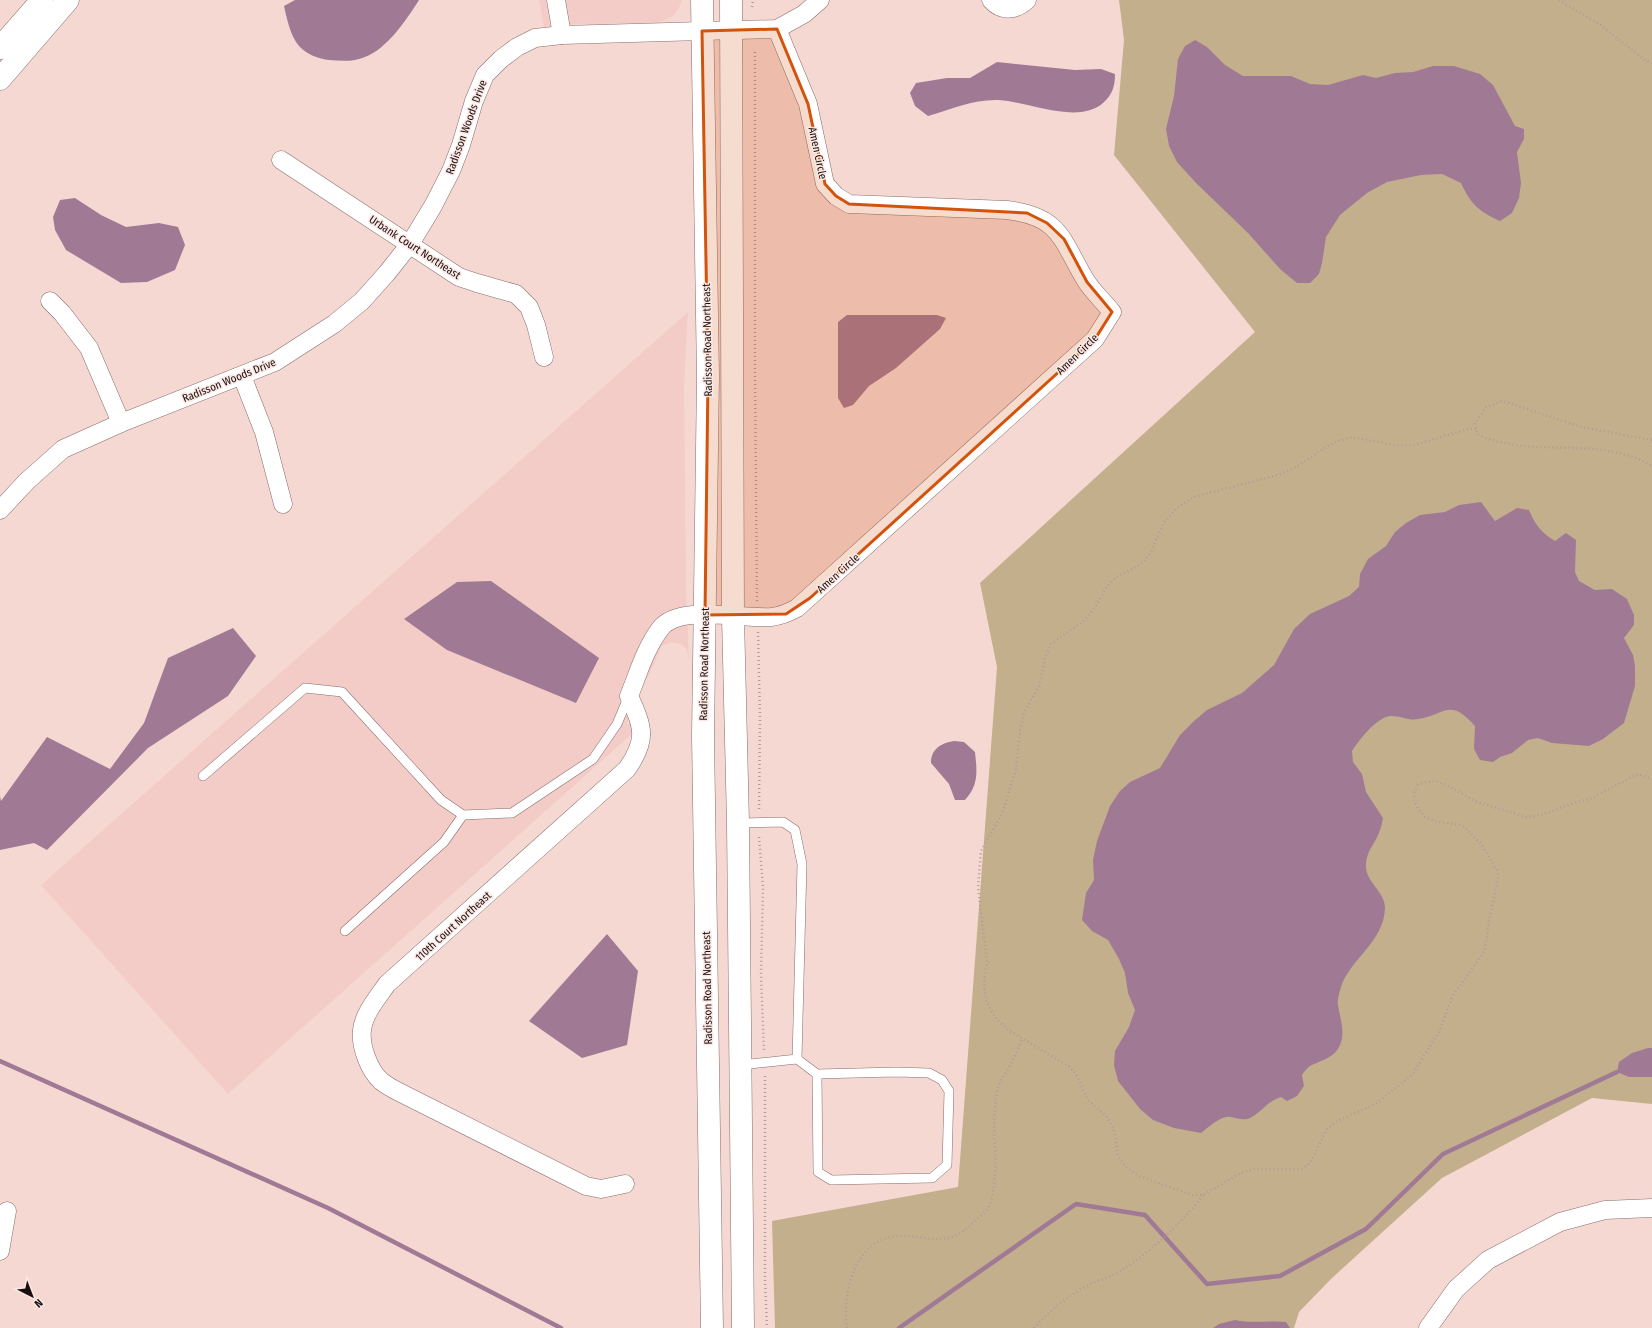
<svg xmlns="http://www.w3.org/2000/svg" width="1652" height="1328" viewBox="0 0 1652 1328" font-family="'Fira Sans Condensed',sans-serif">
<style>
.built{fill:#f3ccc7}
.green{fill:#c4af8d}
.water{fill:#a07a95}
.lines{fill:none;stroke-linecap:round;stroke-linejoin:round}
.stream{stroke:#a07a95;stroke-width:4.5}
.service-casing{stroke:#876d69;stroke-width:10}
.minor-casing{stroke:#876d69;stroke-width:19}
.tertiary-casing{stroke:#876d69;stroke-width:23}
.secondary-casing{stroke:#876d69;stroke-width:23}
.path{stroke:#b29a96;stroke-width:2.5;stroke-dasharray:1 3;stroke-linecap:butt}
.service{stroke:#fff;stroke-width:9}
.minor{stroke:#fff;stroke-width:18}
.tertiary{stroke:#fff;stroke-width:22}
.secondary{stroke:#fff;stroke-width:22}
.marked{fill:#d3520c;fill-opacity:0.2;stroke:#d3520c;stroke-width:3;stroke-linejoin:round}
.labels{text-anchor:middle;stroke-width:3;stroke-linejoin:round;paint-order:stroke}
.street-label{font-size:11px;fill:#190f0e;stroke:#fbe8e5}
</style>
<rect width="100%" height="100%" fill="#f6d8d3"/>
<g class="built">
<path d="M 539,0 L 682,0 L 678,10 L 673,16 L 657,23 L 574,24 L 544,27 Z"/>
<path d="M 688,312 L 684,384 L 686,589 L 689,660 L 687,650 L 681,644 L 671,642 L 662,646 L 626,724 L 631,724 L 633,733 L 228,1094 L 41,885 Z"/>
</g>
<path class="green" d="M 1119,0 L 1652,0 L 1652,1104 L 1592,1098 L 1442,1178 L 1332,1278 L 1299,1312 L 1294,1328 L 775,1328 L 772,1221 L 958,1187 L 997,667 L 980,583 L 1255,332 L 1114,155 L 1124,40 Z"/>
<g class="water">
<path d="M 295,0 L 419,0 C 407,19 387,49 365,57 C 354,62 341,61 329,60 C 319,59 306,54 299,46 C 290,35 287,19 284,6 Z"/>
<path d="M 1195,40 L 1207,47 L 1225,65 L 1243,76 L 1291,76 L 1310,84 L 1328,85 L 1363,75 L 1376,78 L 1395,73 L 1413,72 L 1433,66 L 1454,66 L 1480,74 L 1493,85 L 1515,126 L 1524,129 L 1524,139 L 1517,152 L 1521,183 L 1519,198 L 1512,213 L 1500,221 C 1479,211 1471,205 1461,183 L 1442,174 L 1421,175 L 1387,182 L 1367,193 L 1340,215 L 1326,237 L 1322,263 L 1319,274 L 1310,283 L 1297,283 L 1280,269 L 1248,233 L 1196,183 L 1177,162 L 1169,146 L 1166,129 L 1174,96 L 1178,59 L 1185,46 Z"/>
<path d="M 997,62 L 1075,70 L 1101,69 L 1115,74 C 1115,87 1112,95 1103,103 C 1078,125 1029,102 999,100 C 974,99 952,109 928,116 L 915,106 L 910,93 L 916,83 L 947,78 L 970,78 Z"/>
<path d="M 75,198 L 101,215 L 126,227 L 159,223 L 178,227 L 185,245 L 175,270 L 147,282 L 121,283 L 66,250 L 55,230 L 53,217 L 60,200 Z"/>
<path d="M 847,315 L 937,315 L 946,318 L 940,329 L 896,368 L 869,386 L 853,405 L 844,408 L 838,398 L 838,322 Z"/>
<path d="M 1481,502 L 1495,521 L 1517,508 L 1529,510 C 1535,525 1542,533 1555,541 L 1566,533 L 1576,540 L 1575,572 L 1579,581 L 1595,590 L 1612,589 L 1627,599 L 1634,615 L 1634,625 L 1624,638 L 1633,655 L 1635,666 L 1635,686 L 1624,723 L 1603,739 L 1589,746 L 1552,743 L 1538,738 L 1528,740 L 1512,753 L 1500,757 L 1493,762 L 1480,760 L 1474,749 L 1475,726 C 1449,697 1446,715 1418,719 C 1409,721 1399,715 1390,716 C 1375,719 1360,739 1352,751 L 1353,762 L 1362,774 L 1366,792 L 1383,818 C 1382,823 1381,828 1379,833 C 1375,843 1367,851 1366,863 C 1364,882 1386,891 1385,909 C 1383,942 1353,957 1342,984 C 1340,990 1337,1000 1338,1005 C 1340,1020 1347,1034 1338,1049 C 1331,1059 1319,1061 1310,1066 C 1307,1068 1304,1072 1302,1075 L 1304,1086 L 1297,1096 L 1287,1101 L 1281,1097 C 1266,1102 1262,1112 1250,1118 C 1244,1121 1237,1118 1231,1117 C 1221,1115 1209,1127 1201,1133 L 1174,1128 L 1153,1120 L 1140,1109 L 1118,1081 L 1114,1065 L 1115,1051 L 1129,1027 L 1135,1010 L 1128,993 L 1125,973 L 1119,959 L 1108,940 L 1092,931 L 1082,920 L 1086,893 L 1094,880 L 1093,860 L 1097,841 L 1110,806 L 1120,791 L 1130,782 L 1160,768 L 1180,735 L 1194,721 L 1207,710 L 1242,693 L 1274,665 L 1294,629 L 1310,614 L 1349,596 L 1359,587 L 1360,574 L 1368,559 L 1386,546 L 1395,532 L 1406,523 L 1420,515 L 1445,512 L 1459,505 Z"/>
<path d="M 491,581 L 599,658 L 576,703 L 447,650 L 404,619 L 457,582 Z"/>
<path d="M 233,628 L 256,656 L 228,696 L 148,748 L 47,850 L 34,843 L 0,850 L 0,796 L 1,801 L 47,737 L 110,769 L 144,723 L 168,658 Z"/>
<path d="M 954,741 L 964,742 L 975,752 C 977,771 979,785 965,800 L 955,800 L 949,784 L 931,763 C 931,749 941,743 954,741 Z"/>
<path d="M 607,934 L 638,971 L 627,1045 L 582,1058 L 529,1021 Z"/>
<path d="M 1648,1048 L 1652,1048 L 1652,1077 L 1629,1077 L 1617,1072 L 1619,1062 L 1632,1053 Z"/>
<path d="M 1235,1320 C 1252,1324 1269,1320 1286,1322 L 1290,1328 L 1213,1328 L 1219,1324 Z"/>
</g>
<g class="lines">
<g class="stream">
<path d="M 0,1061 L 328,1208 L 561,1328"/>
<path d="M 899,1328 L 1076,1204 L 1145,1215 L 1207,1284 L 1280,1276 L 1366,1229 L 1443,1154 L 1617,1072"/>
</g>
<g class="service-casing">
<g id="service">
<path d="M 203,776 L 305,688 L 342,692 L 441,800 L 463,815 L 512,813 L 593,759 L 617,724 L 628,698"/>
<path d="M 738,823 L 783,822 L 795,830 L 802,864 L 797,1059 L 740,1065"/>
<path d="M 345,931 L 444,842 L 463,815"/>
<path d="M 797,1059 L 817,1074 L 896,1072 L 929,1073 L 942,1080 L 949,1091 L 947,1165 L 932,1178 L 831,1180 L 818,1172 L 817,1074"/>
</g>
</g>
<g class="minor-casing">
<g id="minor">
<path d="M 556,0 L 562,35"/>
<path d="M 991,0 C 1002,12 1015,11 1027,0"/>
<path d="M 281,160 L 459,277 L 477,283 L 516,294 L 529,307 L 536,325 L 544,357"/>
<path d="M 50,301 L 62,313 L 89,348 L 121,423"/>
<path d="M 242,376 L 264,432 L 283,504"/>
<path d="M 0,510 L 27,481 L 63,449 L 121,423 L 275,362 L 334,324 L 362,301 L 387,273 L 410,244 L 433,206 L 451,171 L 461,145 L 474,101 L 485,75 L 501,59 L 517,47 L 535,38 L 562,35 L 777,29 L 804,14 L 820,0"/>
<path d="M 625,1184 L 601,1189 L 586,1186 L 399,1092 C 393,1089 386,1085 381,1081 C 369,1070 360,1046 362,1030 C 364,1013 378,997 387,984 L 627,769 C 648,739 643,727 629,696 C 638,674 645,649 660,629 C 678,604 742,619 771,617 C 781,616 788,613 797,608 L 1095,339 L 1112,312 C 1104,302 1093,292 1086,281 C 1061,240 1062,217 1007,210 L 849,204 L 836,196 L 825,184 L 808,104 L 777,29"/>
<path d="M 0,1251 L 7,1211"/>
<path d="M 1428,1328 L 1456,1289 L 1488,1260 L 1560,1222 L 1605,1210 L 1652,1208"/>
</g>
</g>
<g class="tertiary-casing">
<g id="tertiary">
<path d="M 0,48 L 42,0"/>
<path d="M 0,79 L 68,0"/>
</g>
</g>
<g class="secondary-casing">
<g id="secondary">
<path d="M 702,0 L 708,377 L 703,736 L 712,1328"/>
<path d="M 731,0 L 733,617 L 738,823 L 743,1328"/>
</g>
</g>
<g class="path">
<path d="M 1559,0 L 1599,24 L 1645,60 L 1652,63"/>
<path d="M 752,7 L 753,0"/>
<path d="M 755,52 L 755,376 L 757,602"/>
<path d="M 1476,429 L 1467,429 L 1415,445 L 1395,445 L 1353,437 L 1338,441 L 1326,447 L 1298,466 L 1281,474 L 1194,497 L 1178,507 L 1164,522 L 1150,554 L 1140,565 L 1116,577 L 1107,587 L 1095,607 L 1085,620 L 1051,644 L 1045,658 L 1039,686 L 1024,713 L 1020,730 L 1016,770 L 1002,814 L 981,851 L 978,887 L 987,961 L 984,983 L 986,1001 L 995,1017 L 1008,1030 L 1070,1067 L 1076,1074 L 1088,1100 L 1107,1117 L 1114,1129 L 1118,1156 L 1126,1167 L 1139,1176 L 1192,1195 L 1203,1195 L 1239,1174 L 1254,1169 L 1302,1169 L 1310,1163 L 1327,1129 L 1337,1121 L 1377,1103 L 1412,1075 L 1440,1030 L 1452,997 L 1485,950 L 1489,920 L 1498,879 L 1497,870 L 1482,845 L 1462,825 L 1435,821 L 1425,817 L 1418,809 L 1414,800 L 1414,793 L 1418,785 L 1426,782 L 1435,781 L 1447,785 L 1475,801 L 1526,817 L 1541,815 L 1576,802 L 1590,799 L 1638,774 L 1652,779"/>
<path d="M 1652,440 L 1581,427 L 1503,401 L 1486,407 L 1475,424 L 1477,434 C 1531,460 1599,434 1652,466"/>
<path d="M 758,632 L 760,717 L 759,811"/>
<path d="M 759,837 L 763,887 L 761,975 L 764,1050"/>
<path d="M 765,1076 L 765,1279 L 767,1328"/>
<path d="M 847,1328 C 842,1292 855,1235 902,1236 C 932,1236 947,1248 972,1224 C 978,1218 985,1213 989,1206 C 992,1200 993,1192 994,1185 C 998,1153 990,1119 998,1088 C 1000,1079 1007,1072 1011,1064 C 1015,1056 1019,1047 1022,1039"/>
<path d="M 1034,1328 C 1047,1313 1070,1294 1089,1285 C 1100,1279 1112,1277 1122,1270 C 1149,1253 1184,1221 1203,1195"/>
</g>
<use href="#service" class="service"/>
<use href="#minor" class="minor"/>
<use href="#tertiary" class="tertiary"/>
<use href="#secondary" class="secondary"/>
</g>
<path class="marked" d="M 777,29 L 808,104 L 825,184 L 836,196 L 849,204 L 1027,213 L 1047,223 L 1064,239 L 1087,282 L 1112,312 L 1095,339 L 810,598 L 786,614 L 705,615 L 708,377 L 702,31 Z"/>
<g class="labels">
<g class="street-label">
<text transform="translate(466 127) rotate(-70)" y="4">Radisson Woods Drive</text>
<text transform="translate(818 153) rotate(78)" y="4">Amen Circle</text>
<text transform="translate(415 247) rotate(33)" y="4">Urbank Court Northeast</text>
<text transform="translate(707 340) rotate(-91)" y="4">Radisson Road Northeast</text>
<text transform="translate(1077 354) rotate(-44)" y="4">Amen Circle</text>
<text transform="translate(229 380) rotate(-22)" y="4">Radisson Woods Drive</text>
<text transform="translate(838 573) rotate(-42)" y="4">Amen Circle</text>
<text transform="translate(704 664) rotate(-89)" y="4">Radisson Road Northeast</text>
<text transform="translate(453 926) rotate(-42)" y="4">110th Court Northeast</text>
<text transform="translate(707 988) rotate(-91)" y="4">Radisson Road Northeast</text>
</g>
</g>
<g transform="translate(32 1296) rotate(138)" stroke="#fbe8e5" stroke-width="3" paint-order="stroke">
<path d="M0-3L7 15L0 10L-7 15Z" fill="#190f0e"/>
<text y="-6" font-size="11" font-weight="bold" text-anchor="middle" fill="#190f0e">N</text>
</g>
</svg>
